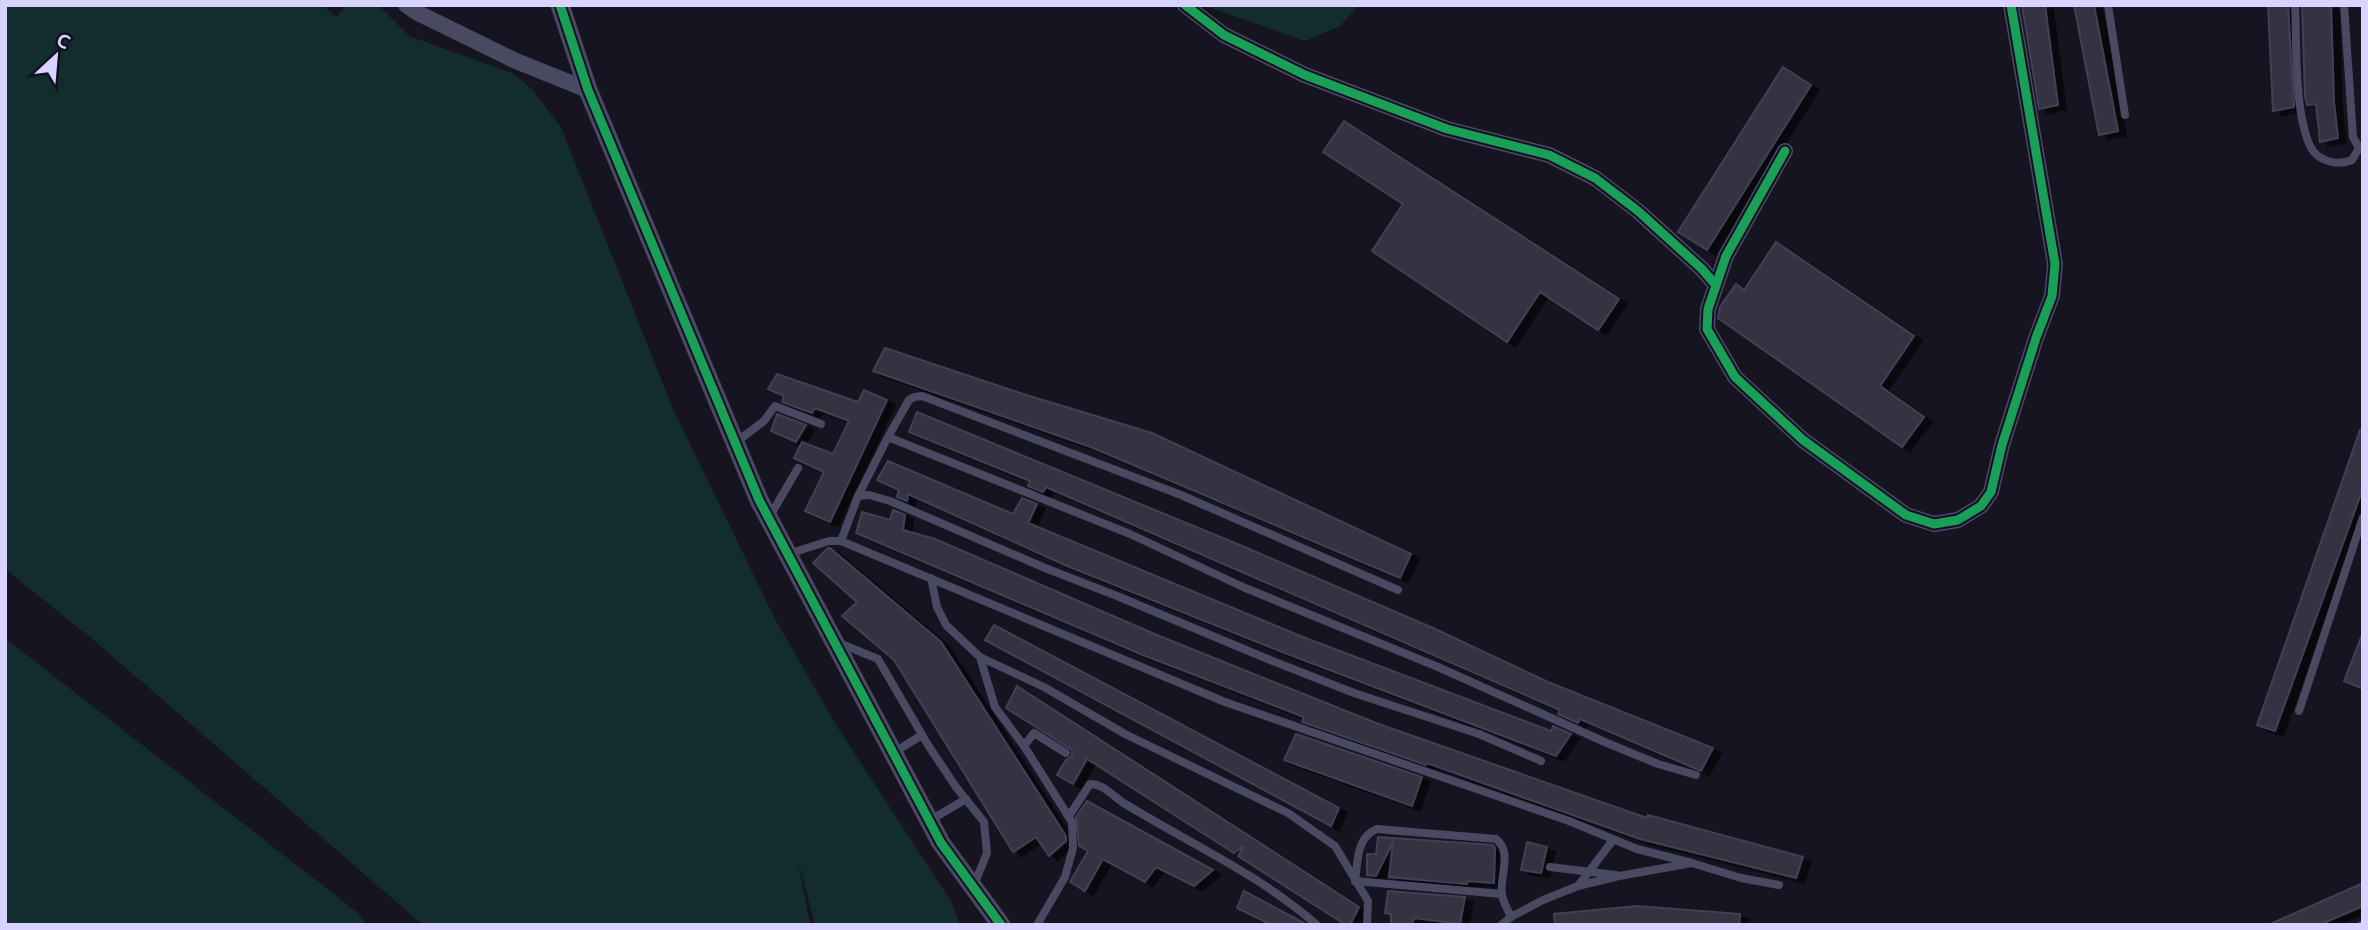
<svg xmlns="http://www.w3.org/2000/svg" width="2368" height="930" viewBox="0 0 2368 930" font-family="Ubuntu,sans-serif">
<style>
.green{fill:#132c2d}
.building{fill:#343243;stroke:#433f54;stroke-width:2;filter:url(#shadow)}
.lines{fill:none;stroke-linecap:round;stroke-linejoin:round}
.service{stroke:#4a4962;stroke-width:8}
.minor{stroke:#4a4962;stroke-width:16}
.tertiary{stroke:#4a4962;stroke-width:19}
.cycleway-casing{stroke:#130f26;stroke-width:13}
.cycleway{stroke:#1a9f57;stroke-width:9}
</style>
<defs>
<filter id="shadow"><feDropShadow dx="8" dy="4.5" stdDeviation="0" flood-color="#0009"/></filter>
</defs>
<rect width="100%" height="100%" fill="#161421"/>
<g class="green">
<path d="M 5,5 L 322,5 L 337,17 L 346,5 L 378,5 L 409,36 L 512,73 L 532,89 L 561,127 L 673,409 L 775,619 L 838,728 L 951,901 L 960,925 L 815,925 L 798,860 L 810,925 L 423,925 L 97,643 L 5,569 Z"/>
<path d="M 1203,5 L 1359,5 L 1340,26 L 1305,41 Z"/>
<path d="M 5,638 L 357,912 L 367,925 L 5,925 Z"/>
</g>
<g class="building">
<path d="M 2022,5 L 2045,5 L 2058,105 L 2039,109 Z"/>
<path d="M 2074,5 L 2094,5 L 2118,131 L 2099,135 Z"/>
<path d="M 2268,5 L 2288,5 L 2294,107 L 2273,111 Z"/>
<path d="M 2302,5 L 2331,5 L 2334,102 L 2338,138 L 2320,142 L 2316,104 L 2307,105 L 2305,96 Z"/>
<path d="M 1783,67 L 1811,85 L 1707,250 L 1678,232 Z"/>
<path d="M 1344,121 L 1619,299 L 1598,330 L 1540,292 L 1507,342 L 1372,251 L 1403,204 L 1323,152 Z"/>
<path d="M 1776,242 L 1914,336 L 1880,386 L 1924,417 L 1902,447 L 1718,318 L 1720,307 L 1736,284 L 1744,290 Z"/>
<path d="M 885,348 L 1023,394 L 1152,433 L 1411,554 L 1400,578 L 1091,447 L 873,371 Z"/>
<path d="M 777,374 L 858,402 L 864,390 L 887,400 L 830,522 L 805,511 L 824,472 L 794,458 L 802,442 L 833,454 L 849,421 L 815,408 L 812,413 L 782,402 L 784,396 L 768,389 Z"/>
<path d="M 917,412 L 1247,548 L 1433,628 L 1548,682 L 1713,748 L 1701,771 L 1580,719 L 1578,723 L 1558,714 L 1560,710 L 1046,487 L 1043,492 L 1028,486 L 1030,481 L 909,432 Z"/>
<path d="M 777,414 L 806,425 L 796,442 L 771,431 Z"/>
<path d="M 2360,430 L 2363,430 L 2363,488 L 2275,731 L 2257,725 Z"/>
<path d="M 888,461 L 1013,514 L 1022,498 L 1037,504 L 1028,523 L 1303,637 L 1551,731 L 1553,726 L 1571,734 L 1556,756 L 1285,653 L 1065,565 L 908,494 L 907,501 L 897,497 L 899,490 L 877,480 Z"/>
<path d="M 893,510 L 905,515 L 903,530 L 935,539 L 1157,635 L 1376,723 L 1647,818 L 1648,815 L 1803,857 L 1796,878 L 1640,839 L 1427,763 L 1426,765 L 1302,722 L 1304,717 L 1143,655 L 856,533 L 862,512 L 890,520 Z"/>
<path d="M 828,548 L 830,548 L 941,642 L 1066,836 L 1066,841 L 1049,856 L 1036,837 L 1013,852 L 894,660 L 842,616 L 857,602 L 813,563 Z"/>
<path d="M 994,625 L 1339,808 L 1331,826 L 985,640 Z"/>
<path d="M 2362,635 L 2363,635 L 2363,689 L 2344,681 Z"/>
<path d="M 1017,686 L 1359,907 L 1350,925 L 1346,925 L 1238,856 L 1244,846 L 1234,853 L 1087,759 L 1073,784 L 1057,775 L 1066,760 L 1072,756 L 1072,750 L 1006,708 Z"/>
<path d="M 1296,734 L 1422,777 L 1412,806 L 1284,760 Z"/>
<path d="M 1087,801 L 1213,870 L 1194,886 L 1156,867 L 1145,882 L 1103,859 L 1085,891 L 1070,882 L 1088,851 L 1079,846 L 1076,817 Z"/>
<path d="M 1378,837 L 1493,845 L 1495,848 L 1494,883 L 1467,881 L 1467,884 L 1389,877 L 1393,842 L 1376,876 L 1367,875 L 1367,854 L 1376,854 Z"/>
<path d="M 1527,842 L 1547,847 L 1541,873 L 1521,870 Z"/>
<path d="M 2363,883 L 2363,906 L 2319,925 L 2268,925 Z"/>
<path d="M 1244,891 L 1304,923 L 1306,925 L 1272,925 L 1237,908 Z"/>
<path d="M 1388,891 L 1465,897 L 1460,924 L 1414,918 L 1412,925 L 1391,925 L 1391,914 L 1385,913 Z"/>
<path d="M 1637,906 L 1740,914 L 1739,925 L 1555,925 L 1554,914 Z"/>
</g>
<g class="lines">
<g class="service">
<path d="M 2108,5 L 2125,115"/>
<path d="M 2295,5 C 2297,46 2294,110 2310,146 C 2318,162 2338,166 2352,160 L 2359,148 L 2353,137 L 2344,5"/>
<path d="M 888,437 L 909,400 L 914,397 L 922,396 L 1181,495 L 1398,590"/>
<path d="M 735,443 L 764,421 L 775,406 L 821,424"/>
<path d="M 858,496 L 888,437 L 1130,534 L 1243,587 L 1438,667 L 1607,743 L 1658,764 L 1696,775"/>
<path d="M 770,516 L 798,468"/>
<path d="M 841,541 L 858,496 L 869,495 L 890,501 L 1045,568 L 1117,596 L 1270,660 L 1354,693 L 1479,734 L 1541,761"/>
<path d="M 788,554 L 829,541 L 841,541 L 1225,702 L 1569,821 L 1637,849 L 1692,863"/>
<path d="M 931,578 L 937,607 L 946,625 L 980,657 L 1044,687 L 1125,734 L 1288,813 L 1335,846 L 1368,901 L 1367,925"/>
<path d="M 839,643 L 878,659 L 928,745 L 956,787 L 984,822 L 987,853 L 974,885"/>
<path d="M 980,657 L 995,707 L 1024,746 L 1072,822 L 1073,848 L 1065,877 L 1037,925"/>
<path d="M 2299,711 L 2363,517"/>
<path d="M 1024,746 L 1034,733 L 1066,753"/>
<path d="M 893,753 L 922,735"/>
<path d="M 1069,816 L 1090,784 C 1103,784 1112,795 1122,802 C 1187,842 1259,874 1317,925"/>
<path d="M 929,821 L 966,799"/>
<path d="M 1550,867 L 1616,875"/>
<path d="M 1578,886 L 1613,840"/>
<path d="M 1502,894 L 1355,881 C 1358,862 1356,837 1377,829 L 1496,839 C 1513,852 1499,877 1502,895 C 1503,902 1508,910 1511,917"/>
<path d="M 1501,925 L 1511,917 L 1543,900 L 1578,886 L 1619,876 L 1692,863 L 1741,878 L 1779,885"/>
<path d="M 2361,925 L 2363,924"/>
</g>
<g class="minor">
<path d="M 406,5 L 416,12 L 516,61 L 588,90"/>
<path d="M 1185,5 L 1224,35 L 1305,75 L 1447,129 L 1549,155 L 1595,178 L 1638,211 L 1702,269 L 1715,284"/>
<path d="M 1785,151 L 1726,256 L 1708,309 L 1707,329 L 1735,377 L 1803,440 L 1906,515 L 1934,524 L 1958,520 L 1981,506 L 1991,492 L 2002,445 L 2036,338 L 2052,296 L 2055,264 L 2011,5"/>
</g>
<path class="tertiary" d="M 560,5 L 588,90 L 759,500 L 941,843 L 1001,925"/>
<g class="cycleway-casing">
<g id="cycleway">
<path d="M 560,5 L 588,90 L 759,500 L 941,843 L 1001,925"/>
<path d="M 1185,5 L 1224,35 L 1305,75 L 1447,129 L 1549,155 L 1595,178 L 1638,211 L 1702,269 L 1715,284"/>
<path d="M 1785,151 L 1726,256 L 1708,309 L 1707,329 L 1735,377 L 1803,440 L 1906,515 L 1934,524 L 1958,520 L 1981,506 L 1991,492 L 2002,445 L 2036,338 L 2052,296 L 2055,264 L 2011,5"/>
</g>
</g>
<use href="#cycleway" class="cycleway"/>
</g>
<rect width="2368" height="930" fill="none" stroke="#d9d4ff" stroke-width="14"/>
<g transform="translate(56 56) rotate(26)" stroke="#130f26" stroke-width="5" paint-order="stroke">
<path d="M0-5L12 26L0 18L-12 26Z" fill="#d9d4ff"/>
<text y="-10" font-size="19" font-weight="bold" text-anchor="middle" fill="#d9d4ff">С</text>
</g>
</svg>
